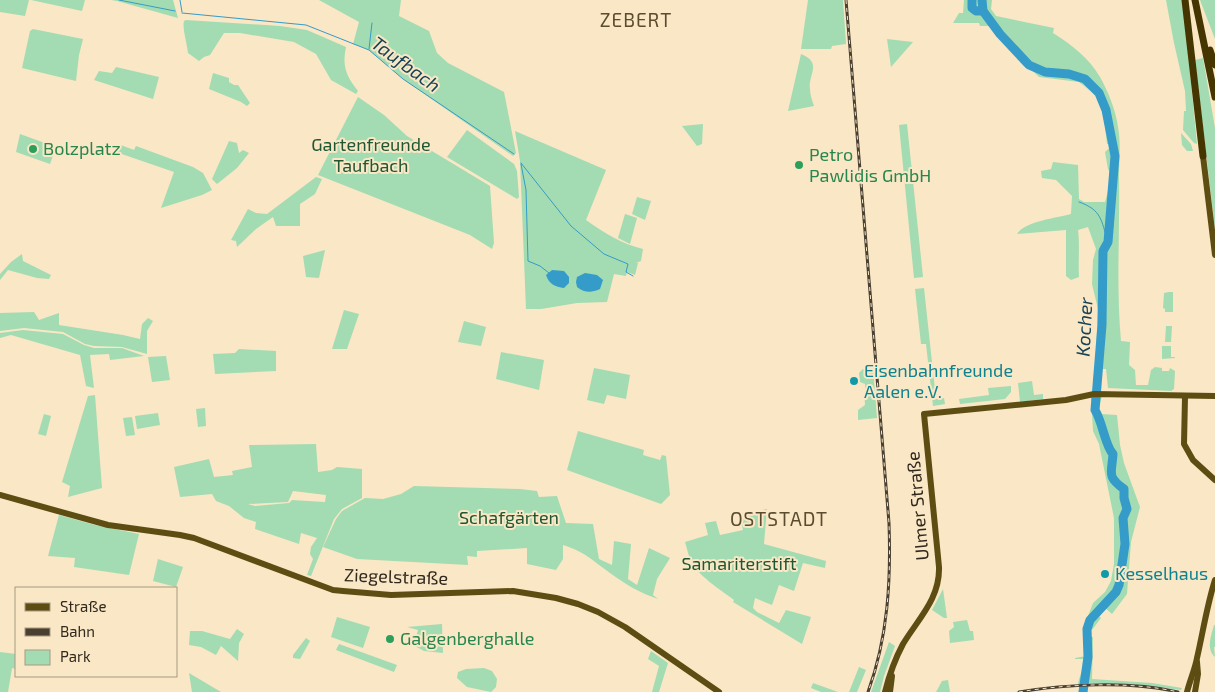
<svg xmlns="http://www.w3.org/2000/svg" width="1215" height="692" viewBox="0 0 1215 692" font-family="'Exo 2',sans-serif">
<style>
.green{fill:#a3dcb2;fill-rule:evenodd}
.water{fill:#359bc8}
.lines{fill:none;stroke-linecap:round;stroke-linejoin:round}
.stream{stroke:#359bc8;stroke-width:1}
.river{stroke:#359bc8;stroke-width:9}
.major{stroke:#5e4d13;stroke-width:6}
.highway{stroke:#443501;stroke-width:7}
.rail-casing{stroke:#494032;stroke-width:3}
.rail{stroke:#f9e7c6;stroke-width:1;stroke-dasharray:4;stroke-linecap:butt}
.leisure-dot{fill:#2e9e5b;stroke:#f9e7c6;stroke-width:2}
.culture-dot{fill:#0f9aa8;stroke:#f9e7c6;stroke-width:2}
.labels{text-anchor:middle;stroke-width:4;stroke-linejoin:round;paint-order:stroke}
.park-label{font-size:18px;fill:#1e5732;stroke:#f9e7c6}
.leisure-label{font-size:18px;fill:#27864d;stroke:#f9e7c6;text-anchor:start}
.culture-label{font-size:18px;fill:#0d838f;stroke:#f9e7c6;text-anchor:start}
.street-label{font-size:18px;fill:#31291d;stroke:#f9e7c6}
.neighbourhood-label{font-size:19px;letter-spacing:1px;fill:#5b4b2f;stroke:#f9e7c6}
.water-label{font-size:19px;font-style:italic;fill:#184356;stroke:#f9e7c6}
</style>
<rect width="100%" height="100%" fill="#f9e7c6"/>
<g class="green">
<path d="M 0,0 L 29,0 L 25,16 L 0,12 Z"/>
<path d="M 31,0 L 85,0 L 82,11 Z"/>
<path d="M 111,0 L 173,0 L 178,18 L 117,1 Z"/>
<path d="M 319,0 L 401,0 L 399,16 L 429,31 L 437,53 L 448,63 L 504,92 L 516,153 L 513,156 L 403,79 L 369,50 L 353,44 L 359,22 Z"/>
<path d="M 808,0 L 843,0 L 846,44 L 832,46 L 831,49 L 801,49 Z"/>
<path d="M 964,0 L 992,0 L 991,9 L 996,16 L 1054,28 L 1053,33 C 1072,45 1089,58 1100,77 C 1108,91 1116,111 1118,127 C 1121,143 1119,161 1119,177 C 1120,232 1116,287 1121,341 L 1130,342 L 1129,365 L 1135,370 L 1136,385 L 1148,385 L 1151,370 L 1155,367 L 1162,368 L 1162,371 L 1169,371 L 1170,368 L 1175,371 L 1174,389 L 1171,391 L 1108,388 L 1106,369 L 1095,369 L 1098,309 L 1092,284 L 1093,260 L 1096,249 L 1088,227 L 1078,230 C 1080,245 1078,261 1079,277 L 1071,280 L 1066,276 L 1066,230 L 1017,234 C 1025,221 1057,218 1071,214 L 1072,196 L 1056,180 L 1042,178 L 1041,171 L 1051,169 L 1053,162 L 1078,165 L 1079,199 L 1084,202 L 1105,202 L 1112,176 L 1108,169 L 1105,152 L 1114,144 L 1107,144 L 1102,100 L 1079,82 L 1039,77 L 999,38 L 991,26 L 980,26 L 979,23 L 953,23 L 959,13 L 963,13 Z"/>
<path d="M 1166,0 L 1183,0 L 1197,144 L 1194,143 L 1183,130 L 1184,111 L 1186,111 L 1185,91 L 1174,43 Z"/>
<path d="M 1200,0 L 1215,0 L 1215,39 Z"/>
<path d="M 186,20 L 280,26 L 307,30 L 346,47 C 342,66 346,76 358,91 L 356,94 L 331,80 L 316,54 L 294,42 L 240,33 L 224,33 L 210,55 L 204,57 L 199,61 L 188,53 C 187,43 182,28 184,21 Z"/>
<path d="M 33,29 L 83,39 L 79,55 L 76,81 L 22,68 L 30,31 Z"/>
<path d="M 887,39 L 913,42 L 891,67 Z"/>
<path d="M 801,54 C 823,63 808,74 810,89 C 810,95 812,100 814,106 L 788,111 Z"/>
<path d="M 1203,58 L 1215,128 L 1215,229 L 1195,60 Z"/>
<path d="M 116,67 L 159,77 L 153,99 L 94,80 L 99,71 L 112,73 Z"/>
<path d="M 213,73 L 229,78 L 229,82 L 234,85 L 238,85 L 250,103 L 247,106 L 241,102 L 209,89 Z"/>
<path d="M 358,97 L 384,115 L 407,136 L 490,186 L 494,243 L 492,249 L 470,235 L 318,175 Z"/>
<path d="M 703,124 L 702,144 L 697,146 L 682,126 Z"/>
<path d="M 907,124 L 923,277 L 914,278 L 899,125 Z"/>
<path d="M 467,130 L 514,164 L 517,171 L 519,197 L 517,199 L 447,157 Z"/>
<path d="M 515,131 L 606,170 L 586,220 C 604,233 622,244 643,249 L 641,261 L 636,263 L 638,263 L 635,275 L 627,272 L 626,276 L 614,274 L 607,302 L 577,303 L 541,309 L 526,309 L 520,161 Z"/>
<path d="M 1181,133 L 1191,144 L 1193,151 L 1187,151 L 1182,145 Z"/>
<path d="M 20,134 L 56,147 L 50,164 L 16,152 Z"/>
<path d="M 229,141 L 237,143 L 239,153 L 243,150 L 249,153 L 237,168 L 217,184 L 212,179 Z"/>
<path d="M 118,144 L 134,150 L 136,146 L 193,167 L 203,173 L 212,190 L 202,195 L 161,208 L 174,172 L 116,152 Z"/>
<path d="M 316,177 L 322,179 L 315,194 L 300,204 L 300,226 L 276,226 L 273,217 L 256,229 L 237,247 L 236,241 L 231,240 L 248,209 L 256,213 L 267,214 Z"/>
<path d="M 637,197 L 651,201 L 645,220 L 632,214 Z"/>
<path d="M 625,214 L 637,218 L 630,244 L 618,238 Z"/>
<path d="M 325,250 L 319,278 L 306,277 L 303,256 Z"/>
<path d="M 22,254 L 23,261 L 51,275 L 49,279 L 37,278 L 8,270 L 0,280 L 0,274 L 11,262 Z"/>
<path d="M 924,288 L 936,399 L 944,398 L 945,404 L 933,406 L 926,344 L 921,344 L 915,289 Z"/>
<path d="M 1169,292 L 1173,292 L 1173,312 L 1165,312 L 1165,309 L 1163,308 L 1164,293 Z"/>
<path d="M 344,310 L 359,314 L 347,349 L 332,349 Z"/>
<path d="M 34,312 L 39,320 L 59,313 L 59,325 L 123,335 L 140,339 L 142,324 L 148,318 L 153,321 L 147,331 L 147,354 L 122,347 L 94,346 L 85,344 L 63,332 L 24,328 L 0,331 L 0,313 Z"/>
<path d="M 464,321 L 486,327 L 481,346 L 458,342 Z"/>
<path d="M 1166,326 L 1172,326 L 1171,342 L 1165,342 Z"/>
<path d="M 23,330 L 63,334 L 84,345 L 94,348 L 122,348 L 144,356 L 110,360 L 109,354 L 90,355 L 94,388 L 86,386 L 80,355 L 11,335 L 0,338 L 0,333 Z"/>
<path d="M 1162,346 L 1171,346 L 1171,357 L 1175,357 L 1175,358 L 1162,359 Z"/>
<path d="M 239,349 L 276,351 L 276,371 L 215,374 L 213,354 L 235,353 Z"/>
<path d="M 501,352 L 544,360 L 539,390 L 496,379 Z"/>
<path d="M 166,356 L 170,380 L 152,382 L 148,357 Z"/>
<path d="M 594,368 L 630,375 L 626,399 L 607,395 L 604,404 L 587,400 Z"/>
<path d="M 873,368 L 877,418 L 858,420 L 858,410 L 865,405 C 864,398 866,391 865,384 L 860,382 L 859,373 L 863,369 Z"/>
<path d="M 1032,381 L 1034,395 L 1043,394 L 1043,399 L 1020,402 L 1018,383 Z"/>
<path d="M 1011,386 L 1011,392 L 1005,399 L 960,404 L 959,399 L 989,395 L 988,388 Z"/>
<path d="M 95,395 L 102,488 L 68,497 L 70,486 L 62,482 L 88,396 Z"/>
<path d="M 1102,395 L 1099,409 L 1101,414 L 1117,415 L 1120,445 L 1124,463 L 1140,507 L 1131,542 L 1127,594 L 1112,614 L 1104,607 L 1097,614 L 1101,618 L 1092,630 L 1083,629 L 1093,603 L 1105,592 L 1111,581 L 1114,564 L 1114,518 L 1099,444 L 1093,431 L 1091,396 ZM 1107,444 L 1108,444 L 1109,449 L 1114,454 C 1113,473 1107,475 1125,489 L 1125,498 L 1128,508 L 1123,521 L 1121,519 L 1122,519 L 1127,509 L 1123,499 L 1123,490 C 1106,476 1111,474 1112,454 L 1108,450 Z"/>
<path d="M 205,408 L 206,426 L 198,427 L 196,409 Z"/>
<path d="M 158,413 L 160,425 L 137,429 L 135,416 Z"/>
<path d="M 44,414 L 51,416 L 46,436 L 38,434 Z"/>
<path d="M 132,417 L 135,435 L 126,436 L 123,418 Z"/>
<path d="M 578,431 L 644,450 L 643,455 L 660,460 L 662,455 L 666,456 L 670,495 L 661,504 L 567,470 Z"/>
<path d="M 316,444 L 318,472 L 332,470 L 337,467 L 362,469 L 362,498 L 342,509 L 334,519 L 311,576 L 307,575 L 313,559 L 310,554 L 311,547 L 317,538 L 301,533 L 299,544 L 255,529 L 256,522 L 244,518 L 229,506 L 216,501 L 212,494 L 180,497 L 174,467 L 209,459 L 214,477 L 233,475 L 232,471 L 252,467 L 249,445 ZM 293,491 L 326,495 L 325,502 L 292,500 L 289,503 L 255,506 L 248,504 L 288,502 Z"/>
<path d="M 414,486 L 520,489 L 537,491 L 539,497 L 557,496 L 566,523 L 593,524 L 599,559 L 612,565 L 614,541 L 631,544 L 628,579 L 637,585 L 649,548 L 670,558 L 657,579 L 653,595 L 658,599 C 640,593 625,584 610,573 C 592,560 585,552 563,545 L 563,559 L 556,570 L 527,564 L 527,548 L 477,551 L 477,557 L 467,556 L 468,565 L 357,559 L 323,547 L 336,519 L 342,511 L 365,498 L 383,499 L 401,494 Z"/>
<path d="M 767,509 L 764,544 L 826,561 L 825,568 L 803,563 L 794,591 L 779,585 L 772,605 L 755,598 L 753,608 L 757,612 L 779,623 L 786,610 L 811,617 L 802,644 L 733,602 L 734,600 C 721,590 698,576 691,561 C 688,555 687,548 685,542 L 708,535 L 705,523 L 716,521 L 720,535 L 743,530 L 740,515 Z"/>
<path d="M 59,515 L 95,525 L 139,534 L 129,575 L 74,567 L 75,558 L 48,556 Z"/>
<path d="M 158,559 L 183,567 L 176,587 L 153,581 Z"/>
<path d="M 943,589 L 947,618 L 944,618 L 932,610 Z"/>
<path d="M 337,617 L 370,627 L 363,648 L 331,637 Z"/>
<path d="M 967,620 L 970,631 L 973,631 L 974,640 L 950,643 L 949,631 L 954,627 L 953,622 Z"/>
<path d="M 442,624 L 443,653 L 424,651 L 413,645 L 418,630 L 407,627 Z"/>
<path d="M 1214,625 L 1215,625 L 1215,647 L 1214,647 L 1215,657 C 1206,649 1211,636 1214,625 Z"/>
<path d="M 237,629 L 244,634 L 239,643 L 238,661 L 221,646 L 216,655 L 201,647 L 189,645 L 190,631 L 202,631 L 230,639 Z"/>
<path d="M 1084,637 L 1093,637 L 1092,679 L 1152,683 L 1182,688 L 1181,690 L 1129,684 L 1078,685 C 1079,675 1084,671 1084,659 L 1075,659 L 1075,658 L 1086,656 Z"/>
<path d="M 306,638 L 310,641 L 300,659 L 293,658 L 293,655 Z"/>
<path d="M 889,642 L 895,646 L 884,676 L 880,692 L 871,692 Z"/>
<path d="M 339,644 L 397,665 L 394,672 L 336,650 Z"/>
<path d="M 651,651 L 668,663 L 659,692 L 652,692 L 659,666 L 648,659 Z"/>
<path d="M 0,652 L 16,654 L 16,669 L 12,668 L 8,692 L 0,692 Z"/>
<path d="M 859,667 L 866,670 L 857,692 L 849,692 Z"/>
<path d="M 484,668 L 492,671 L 497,679 L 496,687 L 491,692 L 467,687 L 457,678 L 458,672 L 466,669 Z"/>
<path d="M 189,673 L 221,692 L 192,692 Z"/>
<path d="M 948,680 L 950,692 L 936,692 L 942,681 Z"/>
<path d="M 813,683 L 838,692 L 821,692 L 811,688 Z"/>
</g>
<g class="water">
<path d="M 552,270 L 564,271 L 569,277 L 569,283 L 564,288 C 555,287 549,284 546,275 Z"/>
<path d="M 585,273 L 597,275 L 603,280 L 600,289 C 591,293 585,293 577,287 L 576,282 L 577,277 Z"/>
</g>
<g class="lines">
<g class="stream">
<path d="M 119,0 L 175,11"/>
<path d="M 180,0 L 182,12"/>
<path d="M 182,13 L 306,25 L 369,50 L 403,79 L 514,154"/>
<path d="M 369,49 L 372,23"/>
<path d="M 521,163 L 571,226 L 604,254 L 628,264 L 626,272 L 633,276"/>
<path d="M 521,164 L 526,190 L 528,261 L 540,266 L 549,273"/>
<path d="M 1079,202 C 1102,210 1101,220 1108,242"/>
</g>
<g class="river">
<path d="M 972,0 L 972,8 L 976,11 L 983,11"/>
<path d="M 982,0 L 983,11 L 1000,34 L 1029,65 L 1045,72 L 1069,74 L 1085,79 L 1099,93 L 1106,110 L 1115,156 L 1108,242 L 1103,251 L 1102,325 L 1095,410 C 1103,423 1105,446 1113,454 C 1112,473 1106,476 1124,489 L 1124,498 L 1127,509 L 1123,518 L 1125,544 L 1119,585 L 1116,592 L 1090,620 L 1087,629 L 1088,657 L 1083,692"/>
</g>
<g class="major">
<path d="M 1203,156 L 1215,255"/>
<path d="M 1185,397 L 1184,444 L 1193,460 L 1215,480"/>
<path d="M 0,495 L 108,525 L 180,535 L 194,538 L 333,590 L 343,591 L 391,595 L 513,591 L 556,598 L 578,604 L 598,612 L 625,627 L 719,692"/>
<path d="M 885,692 C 889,676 895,659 903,644 C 918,619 940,599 939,567 L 924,414 L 1066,400 L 1094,394 L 1215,396"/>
<path d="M 890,692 L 892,676"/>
<path d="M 1187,692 C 1190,680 1195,669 1197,658 C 1203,632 1207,605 1215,580"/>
<path d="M 1195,692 L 1198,674 L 1197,662"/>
</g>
<g class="highway">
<path d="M 1185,0 L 1203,156"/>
<path d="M 1195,0 L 1215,97"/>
<path d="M 1210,50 L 1215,65"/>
</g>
<g class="rail-casing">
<g id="rail">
<path d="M 846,0 L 889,523 C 891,581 888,637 868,692"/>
<path d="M 1019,692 C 1066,684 1131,681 1178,692"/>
</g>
</g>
<use href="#rail" class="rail"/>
</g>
<g class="leisure-dot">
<circle cx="33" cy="149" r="5"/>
<circle cx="799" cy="165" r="5"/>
<circle cx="390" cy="639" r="5"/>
</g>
<g class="culture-dot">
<circle cx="854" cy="381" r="5"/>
<circle cx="1105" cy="574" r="5"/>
</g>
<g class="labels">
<g class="park-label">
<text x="371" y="151">Gartenfreunde<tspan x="371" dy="21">Taufbach</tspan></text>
<text x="509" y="524">Schafgärten</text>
<text x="739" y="570">Samariterstift</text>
</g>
<g class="leisure-label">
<text x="43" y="155">Bolzplatz</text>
<text x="809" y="161">Petro<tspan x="809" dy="21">Pawlidis GmbH</tspan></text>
<text x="400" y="645">Galgenberghalle</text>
</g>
<g class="culture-label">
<text x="864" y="377">Eisenbahnfreunde<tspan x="864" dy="21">Aalen e.V.</tspan></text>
<text x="1115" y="580">Kesselhaus</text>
</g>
<g class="street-label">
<text transform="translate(918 506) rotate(-95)" y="6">Ulmer Straße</text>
<text transform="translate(396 577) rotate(2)" y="6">Ziegelstraße</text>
</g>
<g class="neighbourhood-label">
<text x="636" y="27">ZEBERT</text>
<text x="779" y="526">OSTSTADT</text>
</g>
<g class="water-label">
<text transform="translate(406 64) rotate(36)" y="7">Taufbach</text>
<text transform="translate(1084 327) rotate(-87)" y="7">Kocher</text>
</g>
</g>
<rect x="15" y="587" width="162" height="90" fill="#f9e7c6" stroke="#a99b82"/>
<rect x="25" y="603" width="25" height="8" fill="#5e4d13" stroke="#a99b82"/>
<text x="60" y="612" font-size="15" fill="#31291d">Straße</text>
<rect x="25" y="628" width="25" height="8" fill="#494032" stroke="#a99b82"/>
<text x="60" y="637" font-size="15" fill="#31291d">Bahn</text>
<rect x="25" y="650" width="25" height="15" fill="#a3dcb2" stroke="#a99b82"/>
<text x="60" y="662" font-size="15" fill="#31291d">Park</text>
</svg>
